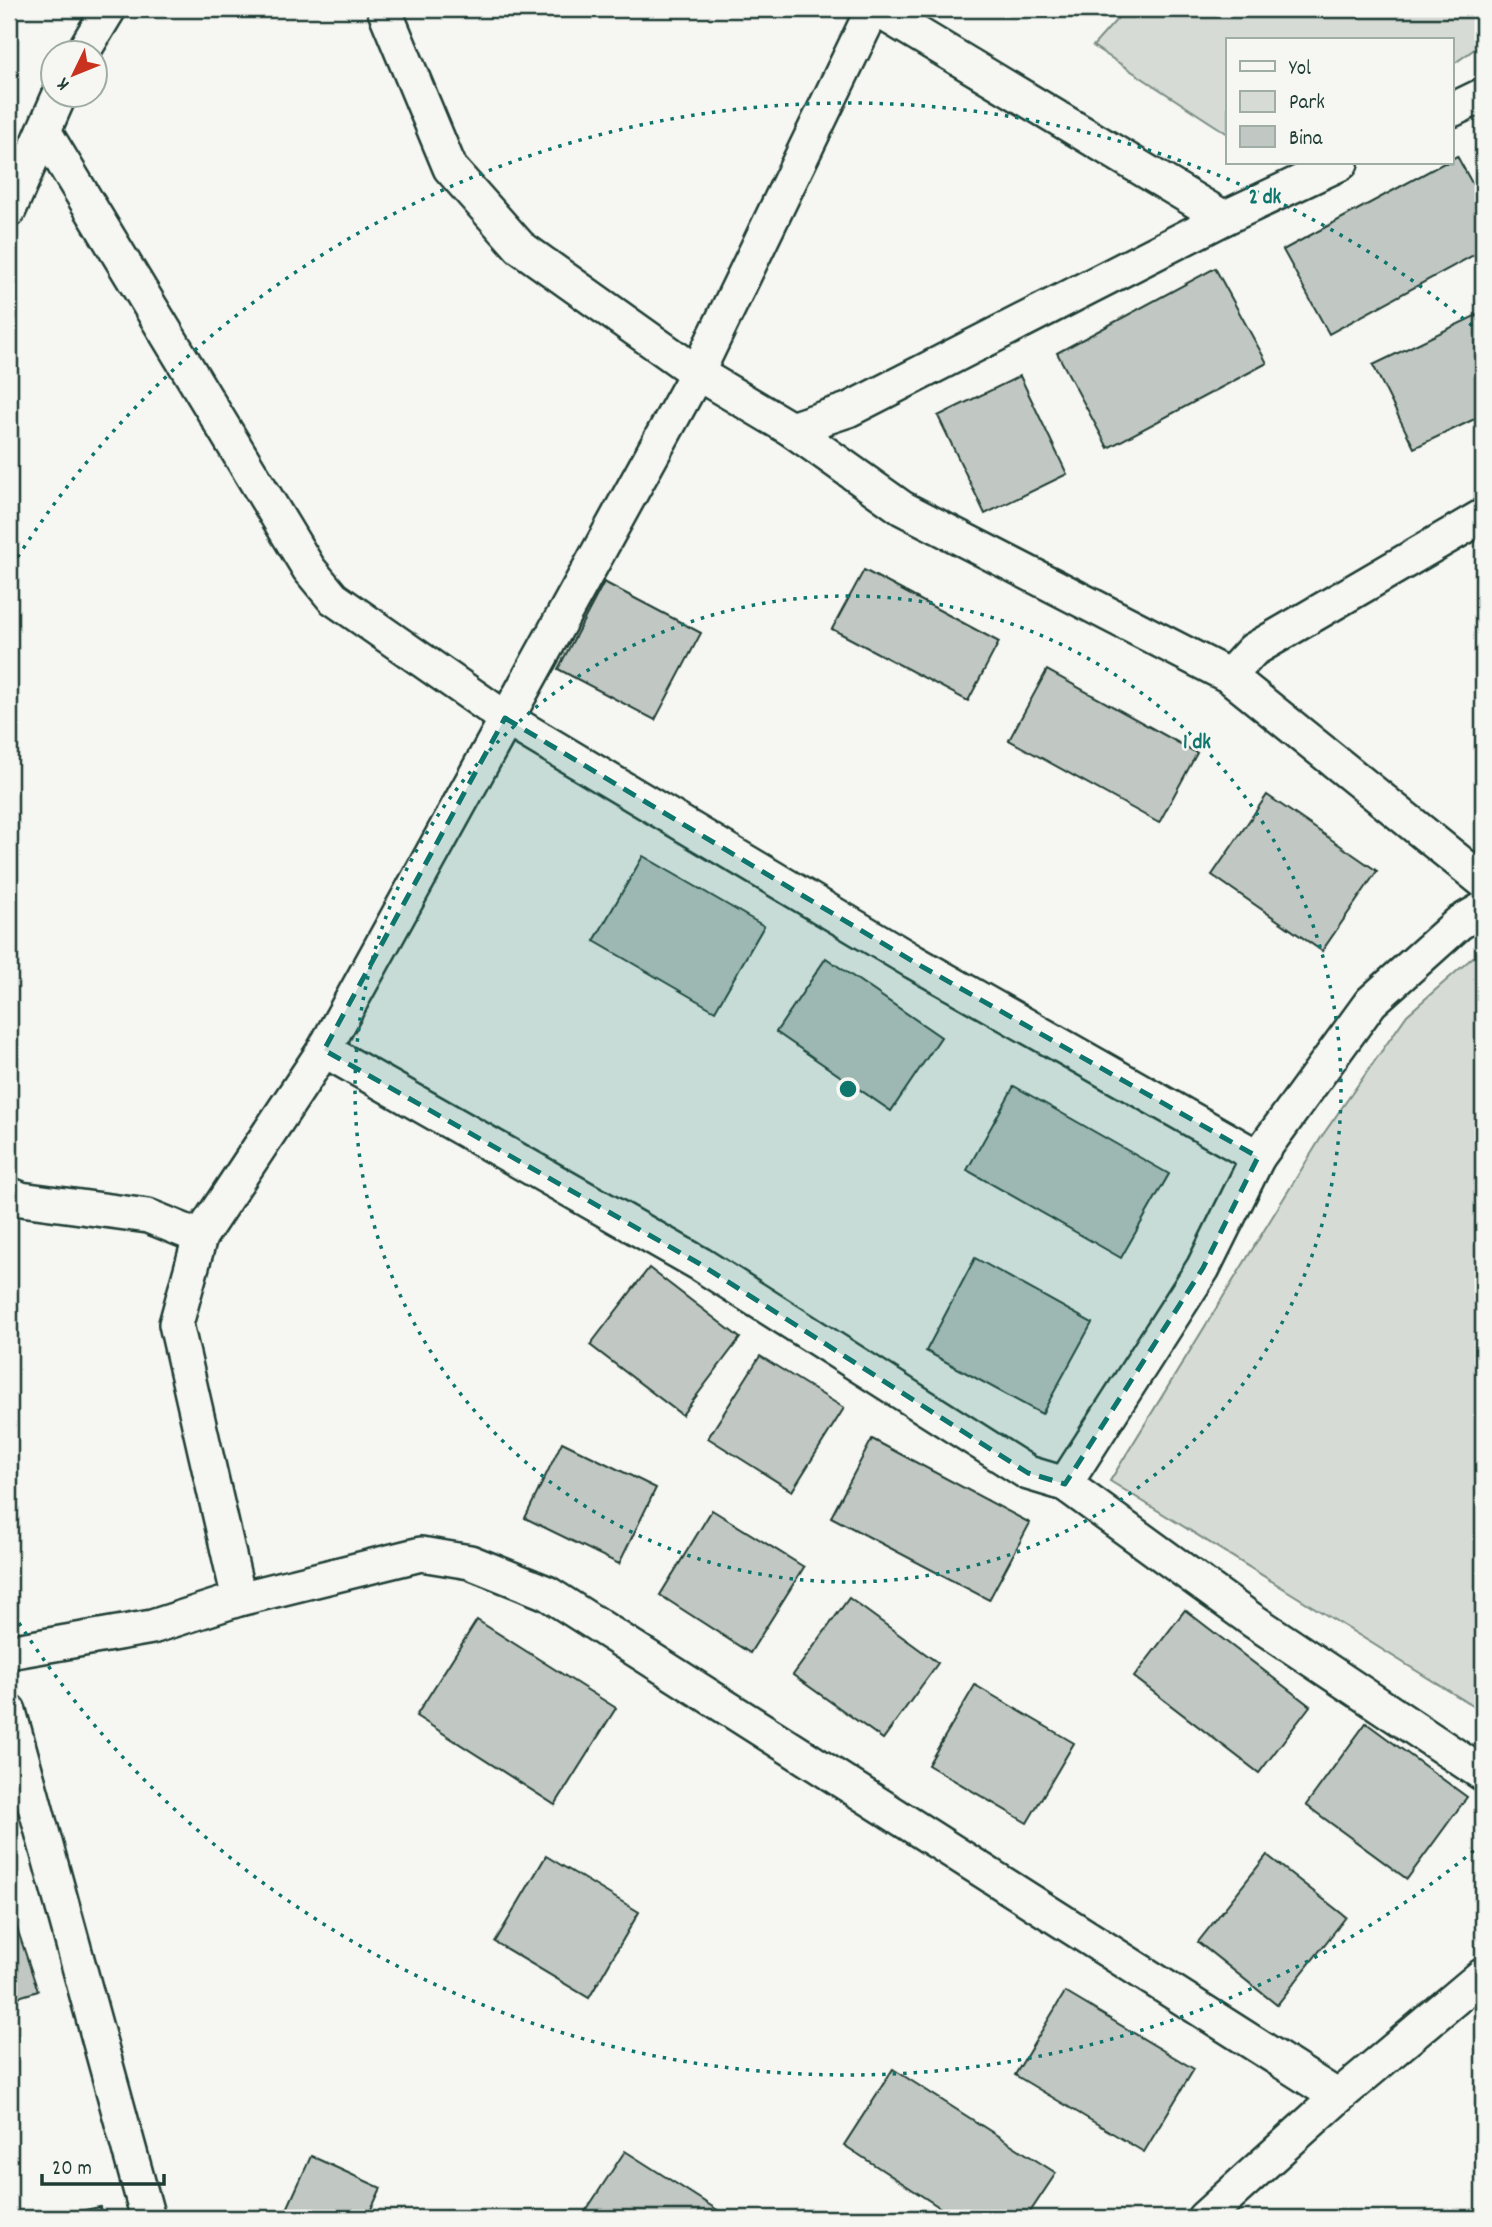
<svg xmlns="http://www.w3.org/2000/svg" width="1492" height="2227" viewBox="0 0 1492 2227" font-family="Dekko,sans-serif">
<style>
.green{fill:#d6dbd6;stroke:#7a8c85;stroke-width:2}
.building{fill:#c1c8c3;stroke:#1f3d34;stroke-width:2}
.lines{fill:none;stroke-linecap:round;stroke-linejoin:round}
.minor-casing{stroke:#1f3d34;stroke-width:38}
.minor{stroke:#f6f6f2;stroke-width:33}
.marked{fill:#0f766e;fill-opacity:0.2;stroke:#0f766e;stroke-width:5;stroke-dasharray:14 9;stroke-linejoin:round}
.ring{fill:none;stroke:#0f766e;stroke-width:3.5;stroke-dasharray:3.5 7}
.centre{fill:#0f766e;stroke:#f6f6f2;stroke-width:3.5}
.ring-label{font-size:21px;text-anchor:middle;font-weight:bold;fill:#0f766e;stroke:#f6f6f2;stroke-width:5;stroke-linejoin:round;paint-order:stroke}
</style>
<rect width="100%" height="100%" fill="#f6f6f2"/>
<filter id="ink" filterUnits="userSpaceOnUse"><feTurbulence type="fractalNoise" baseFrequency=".0143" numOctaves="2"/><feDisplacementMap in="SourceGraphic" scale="14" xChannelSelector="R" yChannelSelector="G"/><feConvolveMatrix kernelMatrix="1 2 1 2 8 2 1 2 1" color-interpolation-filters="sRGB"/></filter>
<g filter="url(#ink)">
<g class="green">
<path d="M 1126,9 L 1483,9 L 1483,43 L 1452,65 L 1452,40 L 1228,40 L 1228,134 L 1093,46 Z"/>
<path d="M 1473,957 L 1483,959 L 1483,1712 L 1110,1481 L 1322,1136 L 1407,1015 Z"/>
</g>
<g class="building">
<path d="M 1457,156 L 1483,203 L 1483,250 L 1329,334 L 1283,250 L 1444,163 L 1452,163 L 1452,159 Z"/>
<path d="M 1215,268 L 1267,363 L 1108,448 L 1057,353 Z"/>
<path d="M 1483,312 L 1483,415 L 1414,448 L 1373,365 Z"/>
<path d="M 1020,376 L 1067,474 L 985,514 L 938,416 Z"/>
<path d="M 864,570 L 999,642 L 968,701 L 832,629 Z"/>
<path d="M 604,582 L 701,633 L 655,720 L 558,669 Z"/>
<path d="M 1047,670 L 1197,753 L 1159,823 L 1009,740 Z"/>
<path d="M 1267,795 L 1377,871 L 1322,951 L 1212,875 Z"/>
<path d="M 643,856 L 764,926 L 715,1011 L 594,941 Z"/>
<path d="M 826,958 L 941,1037 L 891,1111 L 776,1032 Z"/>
<path d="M 1014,1086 L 1169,1174 L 1121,1258 L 967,1170 Z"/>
<path d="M 975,1258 L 1092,1323 L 1042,1414 L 926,1351 Z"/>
<path d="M 649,1268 L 740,1338 L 682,1415 L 590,1345 Z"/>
<path d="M 760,1356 L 844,1408 L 792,1491 L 708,1438 Z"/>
<path d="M 872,1439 L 1030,1523 L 989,1600 L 831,1517 Z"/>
<path d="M 562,1442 L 656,1488 L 619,1564 L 525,1518 Z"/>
<path d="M 712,1510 L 804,1567 L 750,1653 L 660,1595 Z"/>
<path d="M 849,1598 L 938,1663 L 883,1739 L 793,1675 Z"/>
<path d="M 1185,1610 L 1310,1706 L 1259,1773 L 1134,1677 Z"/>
<path d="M 477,1620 L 616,1708 L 555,1805 L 416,1716 Z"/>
<path d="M 975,1685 L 1074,1743 L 1027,1823 L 928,1765 Z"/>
<path d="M 1366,1723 L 1467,1797 L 1407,1879 L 1306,1805 Z"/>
<path d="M 1267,1855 L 1346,1917 L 1277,2005 L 1198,1942 Z"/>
<path d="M 546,1856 L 639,1912 L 589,1998 L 495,1942 Z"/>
<path d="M 9,1904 L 38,1991 L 9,2000 Z"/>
<path d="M 1065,1992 L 1194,2069 L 1144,2152 L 1015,2075 Z"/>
<path d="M 893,2069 L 1056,2173 L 1026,2218 L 956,2218 L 844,2145 Z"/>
<path d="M 625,2151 L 730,2218 L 581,2218 Z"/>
<path d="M 311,2156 L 381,2188 L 367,2218 L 283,2218 Z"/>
<path d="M 100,2207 L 102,2218 L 45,2218 Z"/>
</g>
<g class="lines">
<g class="minor-casing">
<g id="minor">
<path d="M 384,9 L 450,168 L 520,247 L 697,373 L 791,429 L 902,508 L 1229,676 L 1483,881"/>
<path d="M 876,9 L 1224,218"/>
<path d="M 83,52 L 109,9"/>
<path d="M 1452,110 L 1483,95"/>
<path d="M 44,131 L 309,569 L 333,598 L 505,718 L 914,962 L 1258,1157"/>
<path d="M 9,210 L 60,94"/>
<path d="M 791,429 L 848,410 L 1224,218 L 1341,163"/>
<path d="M 1229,676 L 1253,650 L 1483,516"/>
<path d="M 324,1050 L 700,1264 L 1028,1473 L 1065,1484 L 1252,1620 L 1483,1774"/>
<path d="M 9,1194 L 21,1199 L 148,1216 L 200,1237"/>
<path d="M 1065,1484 L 1203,1268 L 1258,1157 L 1371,1002 L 1459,923 L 1483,909"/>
<path d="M 239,1599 L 176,1324 L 200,1237 L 324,1050 L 697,373 L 873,9"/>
<path d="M 9,1652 L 152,1627 L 239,1599 L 421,1554 L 470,1562 L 547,1593 L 1338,2097"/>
<path d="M 9,1711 L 148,2218"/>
<path d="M 1204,2218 L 1338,2097 L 1483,1975"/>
</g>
</g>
<use href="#minor" class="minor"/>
</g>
</g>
<path class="marked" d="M 505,718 L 914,962 L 1258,1157 L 1203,1268 L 1065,1484 L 1028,1473 L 700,1264 L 324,1050 Z"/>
<g class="ring">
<circle cx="848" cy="1089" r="493"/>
<path d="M1482 1844A986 986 0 0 1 12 1612M12 566A986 986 0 0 1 1482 334"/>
</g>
<circle cx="848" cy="1089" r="10" class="centre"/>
<g class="ring-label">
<text x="1265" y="203">2 dk</text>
<text x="1197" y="748">1 dk</text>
</g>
<rect width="1492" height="2227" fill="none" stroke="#f6f6f2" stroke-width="35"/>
<rect x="18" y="18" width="1457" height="2192" fill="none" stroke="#1f3d34" stroke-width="2.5" filter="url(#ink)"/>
<rect x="1226" y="38" width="228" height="126" fill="#f6f6f2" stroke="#a0aca6" stroke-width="2"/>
<rect x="1240" y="61" width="35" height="10" fill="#f6f6f2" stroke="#a0aca6" stroke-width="2"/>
<text x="1289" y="74" font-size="21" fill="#1f3d34">Yol</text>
<rect x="1240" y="91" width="35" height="21" fill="#d6dbd6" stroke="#a0aca6" stroke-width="2"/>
<text x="1289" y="108" font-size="21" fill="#1f3d34">Park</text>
<rect x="1240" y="126" width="35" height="21" fill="#c1c8c3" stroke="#a0aca6" stroke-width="2"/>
<text x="1289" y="144" font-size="21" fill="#1f3d34">Bina</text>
<g transform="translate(74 74) rotate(227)"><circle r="33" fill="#f6f6f2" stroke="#a0aca6" stroke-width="2"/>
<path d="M0-5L12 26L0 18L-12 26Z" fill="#c8321e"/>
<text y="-10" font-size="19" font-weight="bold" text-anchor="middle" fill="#1f3d34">K</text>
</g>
<path d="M42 2174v10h122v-10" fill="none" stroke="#1f3d34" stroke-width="3.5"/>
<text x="52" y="2174" font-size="21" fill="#1f3d34" stroke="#f6f6f2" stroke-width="5" paint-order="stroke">20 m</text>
</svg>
